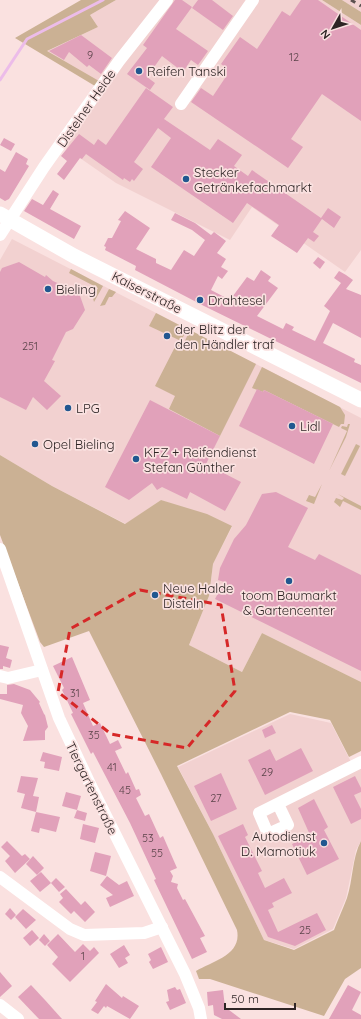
<svg xmlns="http://www.w3.org/2000/svg" width="361" height="1019" viewBox="0 0 361 1019" font-family="Quicksand,sans-serif">
<style>
.built{fill:#f2d1d0}
.green{fill:#cbb194}
.lines{fill:none;stroke-linecap:round;stroke-linejoin:round}
.stream{stroke:#ecbce9;stroke-width:3}
.building{fill:#e1a1ba}
.minor{stroke:#fff;stroke-width:12}
.major{stroke:#fff;stroke-width:15}
.rail{stroke:#5d5150;stroke-width:3;stroke-dasharray:5 5;stroke-linecap:butt}
.marked{fill:none;stroke:#d62828;stroke-width:3;stroke-dasharray:8 5;stroke-linejoin:round}
.poi-dot{fill:#215790;stroke:#fae1e0;stroke-width:1.5}
.labels{text-anchor:middle;stroke-width:3.5;stroke-linejoin:round;paint-order:stroke}
.number-label{font-size:11px;fill:#5b444a}
.poi-label{font-size:13px;fill:#2e2525;stroke:#fae1e0;text-anchor:start}
.street-label{font-size:13px;fill:#2e2525;stroke:#fae1e0}
</style>
<rect width="100%" height="100%" fill="#fae1e0"/>
<g class="built">
<path d="M 116,0 L 322,0 L 361,25 L 361,250 L 345,272 L 252,207 L 230,240 L 116,183 L 64,147 L 104,89 L 43,53 L 98,27 L 90,15 Z"/>
<path d="M 342,0 L 361,0 L 361,12 Z"/>
<path d="M 12,239 L 361,418 L 361,682 L 262,633 L 242,672 L 189,645 L 209,596 L 213,564 L 232,527 L 161,500 L 126,524 L 52,486 L 0,455 L 0,260 Z"/>
<path d="M 290,714 L 331,723 L 351,762 L 361,766 L 361,841 L 356,850 L 346,898 L 333,929 L 294,949 L 264,940 L 213,834 L 178,767 Z"/>
</g>
<g class="green">
<path d="M 81,0 L 116,0 L 90,15 L 98,27 L 47,51 L 99,81 L 95,86 L 15,38 Z"/>
<path d="M 322,0 L 342,0 L 361,12 L 361,25 Z"/>
<path d="M 71,269 L 103,286 L 94,302 L 93,298 L 98,288 L 69,273 Z"/>
<path d="M 109,289 L 116,292 L 112,297 L 109,297 L 105,305 L 100,306 Z"/>
<path d="M 156,313 L 187,329 L 181,341 L 149,326 Z"/>
<path d="M 190,330 L 256,364 L 220,436 L 169,409 L 175,396 L 155,386 L 177,343 L 183,345 Z"/>
<path d="M 262,367 L 340,407 L 345,415 L 344,424 L 341,424 L 339,427 L 264,390 L 263,392 L 252,388 Z"/>
<path d="M 348,424 L 350,424 L 346,437 L 329,471 L 347,431 L 341,428 L 342,426 L 347,427 Z"/>
<path d="M 356,444 L 360,446 L 345,476 L 341,474 Z"/>
<path d="M 0,455 L 52,486 L 125,524 L 161,500 L 207,514 L 232,526 L 213,564 L 209,596 L 189,645 L 242,672 L 262,633 L 361,682 L 361,751 L 349,757 L 330,720 L 290,712 L 177,766 L 213,834 L 264,940 L 294,950 L 334,930 C 338,919 343,909 347,898 C 353,880 352,858 361,841 L 361,968 L 345,979 L 324,1016 L 210,979 L 199,979 L 196,971 C 213,961 242,955 237,930 L 161,774 L 89,631 L 44,647 L 40,642 L 0,535 Z"/>
<path d="M 322,484 L 314,504 L 306,501 L 309,495 L 315,497 Z"/>
<path d="M 338,494 L 361,506 L 361,510 L 343,501 L 340,507 L 334,502 L 336,498 L 342,500 L 344,498 Z"/>
</g>
<g class="lines">
<path class="stream" d="M 0,80 L 27,39 L 103,0"/>
</g>
<g class="building">
<path d="M 175,0 L 182,0 L 192,7 L 176,29 L 208,51 L 198,65 L 191,60 L 183,72 L 162,56 L 147,77 L 155,83 L 150,90 L 127,74 L 147,48 L 143,45 Z"/>
<path d="M 198,0 L 212,0 L 233,16 L 223,30 L 192,8 Z"/>
<path d="M 301,0 L 318,0 L 361,30 L 361,121 L 322,94 L 291,139 L 303,147 L 288,168 L 191,102 L 201,88 L 213,96 L 225,78 L 220,74 L 225,67 L 221,64 L 240,37 L 257,49 L 282,11 L 290,16 Z"/>
<path d="M 81,35 L 112,58 L 101,74 L 89,65 L 87,67 L 69,52 L 64,60 L 49,51 Z"/>
<path d="M 146,88 L 173,107 L 164,119 L 210,150 L 218,139 L 242,155 L 234,166 L 248,176 L 252,170 L 321,218 L 328,208 L 341,217 L 334,228 L 322,219 L 313,232 L 319,236 L 314,242 L 308,238 L 297,253 L 271,236 L 279,225 L 247,203 L 233,223 L 151,167 L 171,138 L 158,128 L 134,162 L 143,169 L 134,181 L 132,179 L 130,182 L 124,178 L 123,180 L 86,154 L 82,159 L 80,158 L 64,180 L 57,174 L 67,161 L 61,156 L 79,134 L 94,145 L 98,139 L 106,145 Z"/>
<path d="M 4,138 L 15,144 L 11,151 L 0,145 Z"/>
<path d="M 16,152 L 28,159 L 26,164 L 29,166 L 9,199 L 5,201 L 0,198 L 0,169 L 5,172 Z"/>
<path d="M 53,190 L 59,194 L 50,209 L 81,226 L 74,239 L 24,211 L 32,199 L 43,205 Z"/>
<path d="M 125,211 L 150,228 L 136,249 L 156,259 L 156,263 L 171,270 L 184,250 L 194,256 L 205,240 L 192,230 L 171,220 L 175,213 L 195,223 L 211,235 L 214,232 L 226,241 L 217,253 L 226,259 L 221,267 L 228,271 L 222,279 L 218,276 L 211,290 L 230,300 L 247,277 L 254,281 L 261,270 L 271,277 L 268,281 L 278,288 L 257,316 L 283,329 L 286,323 L 294,327 L 292,330 L 315,341 L 330,311 L 324,306 L 341,283 L 334,278 L 339,271 L 346,275 L 353,280 L 346,289 L 361,295 L 361,338 L 333,323 L 323,343 L 355,359 L 354,362 L 361,365 L 361,383 L 204,306 L 135,270 L 136,266 L 105,250 L 106,247 L 104,246 L 108,238 L 112,238 L 121,221 L 118,220 Z"/>
<path d="M 318,257 L 325,262 L 320,269 L 313,263 Z"/>
<path d="M 19,262 L 45,277 L 46,275 L 53,281 L 79,293 L 85,310 L 73,329 L 66,332 L 52,360 L 55,361 L 44,381 L 61,396 L 47,410 L 33,397 L 26,410 L 0,397 L 0,272 L 2,268 Z"/>
<path d="M 257,389 L 263,392 L 264,390 L 333,424 L 314,464 L 239,426 Z"/>
<path d="M 150,400 L 220,436 L 206,464 L 241,482 L 225,511 L 190,492 L 187,499 L 162,487 L 157,490 L 152,483 L 129,500 L 105,487 Z"/>
<path d="M 276,492 L 308,508 L 288,547 L 315,560 L 319,554 L 361,575 L 361,671 L 215,599 L 224,582 L 218,580 L 220,568 L 234,539 L 246,525 L 262,494 Z"/>
<path d="M 0,645 L 9,647 L 6,658 L 12,660 L 10,668 L 3,666 L 3,669 L 0,669 Z"/>
<path d="M 72,657 L 90,700 L 83,703 L 93,726 L 100,723 L 110,744 L 118,740 L 122,748 L 115,751 L 126,774 L 128,772 L 136,790 L 139,789 L 141,795 L 136,798 L 145,816 L 149,814 L 160,838 L 163,836 L 177,868 L 170,871 L 173,876 L 171,882 L 178,884 L 177,888 L 183,900 L 185,899 L 205,936 L 200,938 L 207,952 L 192,959 L 154,880 L 156,879 L 130,823 L 93,752 L 91,754 L 71,714 L 73,713 L 62,690 L 64,688 L 53,666 Z"/>
<path d="M 14,684 L 30,690 L 40,702 L 39,703 L 44,714 L 45,715 L 48,727 L 45,731 L 45,740 L 23,741 L 28,726 L 21,713 L 23,705 L 0,699 L 0,694 L 7,694 L 7,685 Z"/>
<path d="M 272,725 L 276,733 L 265,738 L 262,730 Z"/>
<path d="M 301,748 L 313,771 L 265,795 L 248,760 L 270,749 L 276,761 Z"/>
<path d="M 43,752 L 62,757 L 59,771 L 44,768 L 45,762 L 40,761 Z"/>
<path d="M 221,773 L 237,809 L 211,821 L 194,786 Z"/>
<path d="M 21,776 L 38,778 L 33,796 L 39,797 L 36,812 L 21,808 L 25,794 L 17,792 Z"/>
<path d="M 355,776 L 361,788 L 361,792 L 354,795 L 361,809 L 361,819 L 351,824 L 333,787 Z"/>
<path d="M 66,792 L 81,796 L 77,810 L 62,806 Z"/>
<path d="M 314,799 L 328,827 L 324,830 L 339,859 L 307,875 L 292,844 L 310,835 L 298,808 Z"/>
<path d="M 77,810 L 87,813 L 85,821 L 74,818 Z"/>
<path d="M 36,812 L 60,817 L 56,832 L 40,828 L 39,833 L 31,831 Z"/>
<path d="M 83,824 L 99,828 L 95,843 L 80,839 Z"/>
<path d="M 243,824 L 248,835 L 245,837 L 262,871 L 258,873 L 265,888 L 284,878 L 292,893 L 272,903 L 274,907 L 268,910 L 278,932 L 317,913 L 326,930 L 295,946 L 268,937 L 218,836 Z"/>
<path d="M 7,841 L 22,856 L 25,854 L 30,859 L 15,873 L 5,861 L 10,856 L 1,847 Z"/>
<path d="M 95,852 L 111,856 L 106,876 L 90,871 Z"/>
<path d="M 33,856 L 44,868 L 37,875 L 26,864 Z"/>
<path d="M 41,872 L 51,883 L 40,892 L 30,881 Z"/>
<path d="M 107,876 L 119,885 L 127,881 L 134,896 L 110,907 L 106,898 L 113,895 L 100,885 Z"/>
<path d="M 56,878 L 65,887 L 59,892 L 51,883 Z"/>
<path d="M 66,889 L 81,905 L 85,901 L 95,912 L 85,922 L 74,911 L 71,914 L 59,902 L 63,898 L 60,894 Z"/>
<path d="M 10,908 L 16,915 L 11,920 L 5,914 Z"/>
<path d="M 23,909 L 36,920 L 26,929 L 15,917 Z"/>
<path d="M 32,930 L 39,938 L 30,946 L 23,938 Z"/>
<path d="M 44,934 L 50,941 L 45,946 L 39,940 Z"/>
<path d="M 58,934 L 75,952 L 83,944 L 90,951 L 94,947 L 99,953 L 70,982 L 52,964 L 58,957 L 47,945 Z"/>
<path d="M 124,945 L 130,955 L 125,958 L 128,963 L 119,968 L 110,954 Z"/>
<path d="M 161,947 L 168,962 L 153,969 L 149,962 L 151,960 L 148,954 Z"/>
<path d="M 0,972 L 12,986 L 0,997 Z"/>
<path d="M 106,984 L 122,998 L 123,996 L 139,1006 L 130,1019 L 107,1006 L 106,1008 L 104,1006 L 98,1014 L 91,1010 L 97,1002 L 95,1001 Z"/>
<path d="M 31,985 L 45,1000 L 62,1019 L 39,1019 L 18,997 Z"/>
<path d="M 348,985 L 361,992 L 352,1010 L 361,1015 L 361,1019 L 329,1019 Z"/>
<path d="M 175,987 L 177,990 L 180,989 L 186,1003 L 170,1010 L 166,1002 L 169,1001 L 167,990 Z"/>
<path d="M 223,990 L 225,1007 L 241,1019 L 222,1019 L 214,1015 L 213,1005 L 208,1006 L 207,992 Z"/>
</g>
<g class="lines">
<g class="minor">
<path d="M 181,104 L 253,0"/>
<path d="M 0,235 L 44,167 L 119,61 L 167,0"/>
<path d="M 0,549 L 59,718 L 91,786 L 185,974 L 199,1008 L 201,1019"/>
<path d="M 0,676 L 8,678 L 42,670"/>
<path d="M 278,804 L 288,825 L 268,834 L 259,813 L 361,762"/>
<path d="M 0,877 L 70,929 L 84,935 L 144,933 L 162,927"/>
<path d="M 0,1005 L 18,1019"/>
</g>
<path class="major" d="M 0,214 L 74,256 L 361,400"/>
<path class="rail" d="M 351,0 L 361,6"/>
</g>
<path class="marked" d="M 140,590 L 221,605 L 235,691 L 187,748 L 111,734 L 58,692 L 70,629 Z"/>
<g class="poi-dot">
<circle cx="139" cy="71" r="4"/>
<circle cx="186" cy="179" r="4"/>
<circle cx="48" cy="289" r="4"/>
<circle cx="200" cy="300" r="4"/>
<circle cx="167" cy="336" r="4"/>
<circle cx="68" cy="408" r="4"/>
<circle cx="292" cy="426" r="4"/>
<circle cx="35" cy="444" r="4"/>
<circle cx="136" cy="459" r="4"/>
<circle cx="289" cy="581" r="4"/>
<circle cx="155" cy="595" r="4"/>
<circle cx="324" cy="843" r="4"/>
</g>
<g class="labels">
<g class="number-label">
<text x="90" y="59">9</text>
<text x="294" y="61">12</text>
<text x="30" y="350">251</text>
<text x="75" y="697">31</text>
<text x="94" y="739">35</text>
<text x="112" y="771">41</text>
<text x="267" y="776">29</text>
<text x="125" y="794">45</text>
<text x="216" y="802">27</text>
<text x="148" y="842">53</text>
<text x="157" y="857">55</text>
<text x="305" y="934">25</text>
<text x="83" y="960">1</text>
</g>
<g class="poi-label">
<text x="147" y="76">Reifen Tanski</text>
<text x="194" y="177">Stecker<tspan x="194" dy="15">Getränkefachmarkt</tspan></text>
<text x="56" y="294">Bieling</text>
<text x="208" y="305">Drahtesel</text>
<text x="175" y="334">der Blitz der<tspan x="175" dy="15">den Händler traf</tspan></text>
<text x="76" y="413">LPG</text>
<text x="300" y="431">Lidl</text>
<text x="43" y="449">Opel Bieling</text>
<text x="144" y="457">KFZ + Reifendienst<tspan x="144" dy="15">Stefan Günther</tspan></text>
<text x="163" y="593">Neue Halde<tspan x="163" dy="15">Disteln</tspan></text>
<text x="289" y="600" text-anchor="middle">toom Baumarkt<tspan x="289" dy="15">&amp; Gartencenter</tspan></text>
<text x="316" y="841" text-anchor="end">Autodienst<tspan x="316" dy="15">D. Mamotiuk</tspan></text>
</g>
<g class="street-label">
<text transform="translate(86 108) rotate(-55)" y="5">Distelner Heide</text>
<text transform="translate(147 292) rotate(27)" y="5">Kaiserstraße</text>
<text transform="translate(92 788) rotate(64)" y="5">Tiergartenstraße</text>
</g>
</g>
<g transform="translate(333 28) rotate(231)" stroke="#fae1e0" stroke-width="3" paint-order="stroke">
<path d="M0-3L7 15L0 10L-7 15Z" fill="#2e2525"/>
<text y="-6" font-size="11" font-weight="bold" text-anchor="middle" fill="#2e2525">N</text>
</g>
<path d="M225 1003v6h70v-6" fill="none" stroke="#2e2525" stroke-width="2"/>
<text x="231" y="1003" font-size="12" fill="#2e2525" stroke="#fae1e0" stroke-width="3" paint-order="stroke">50 m</text>
</svg>
